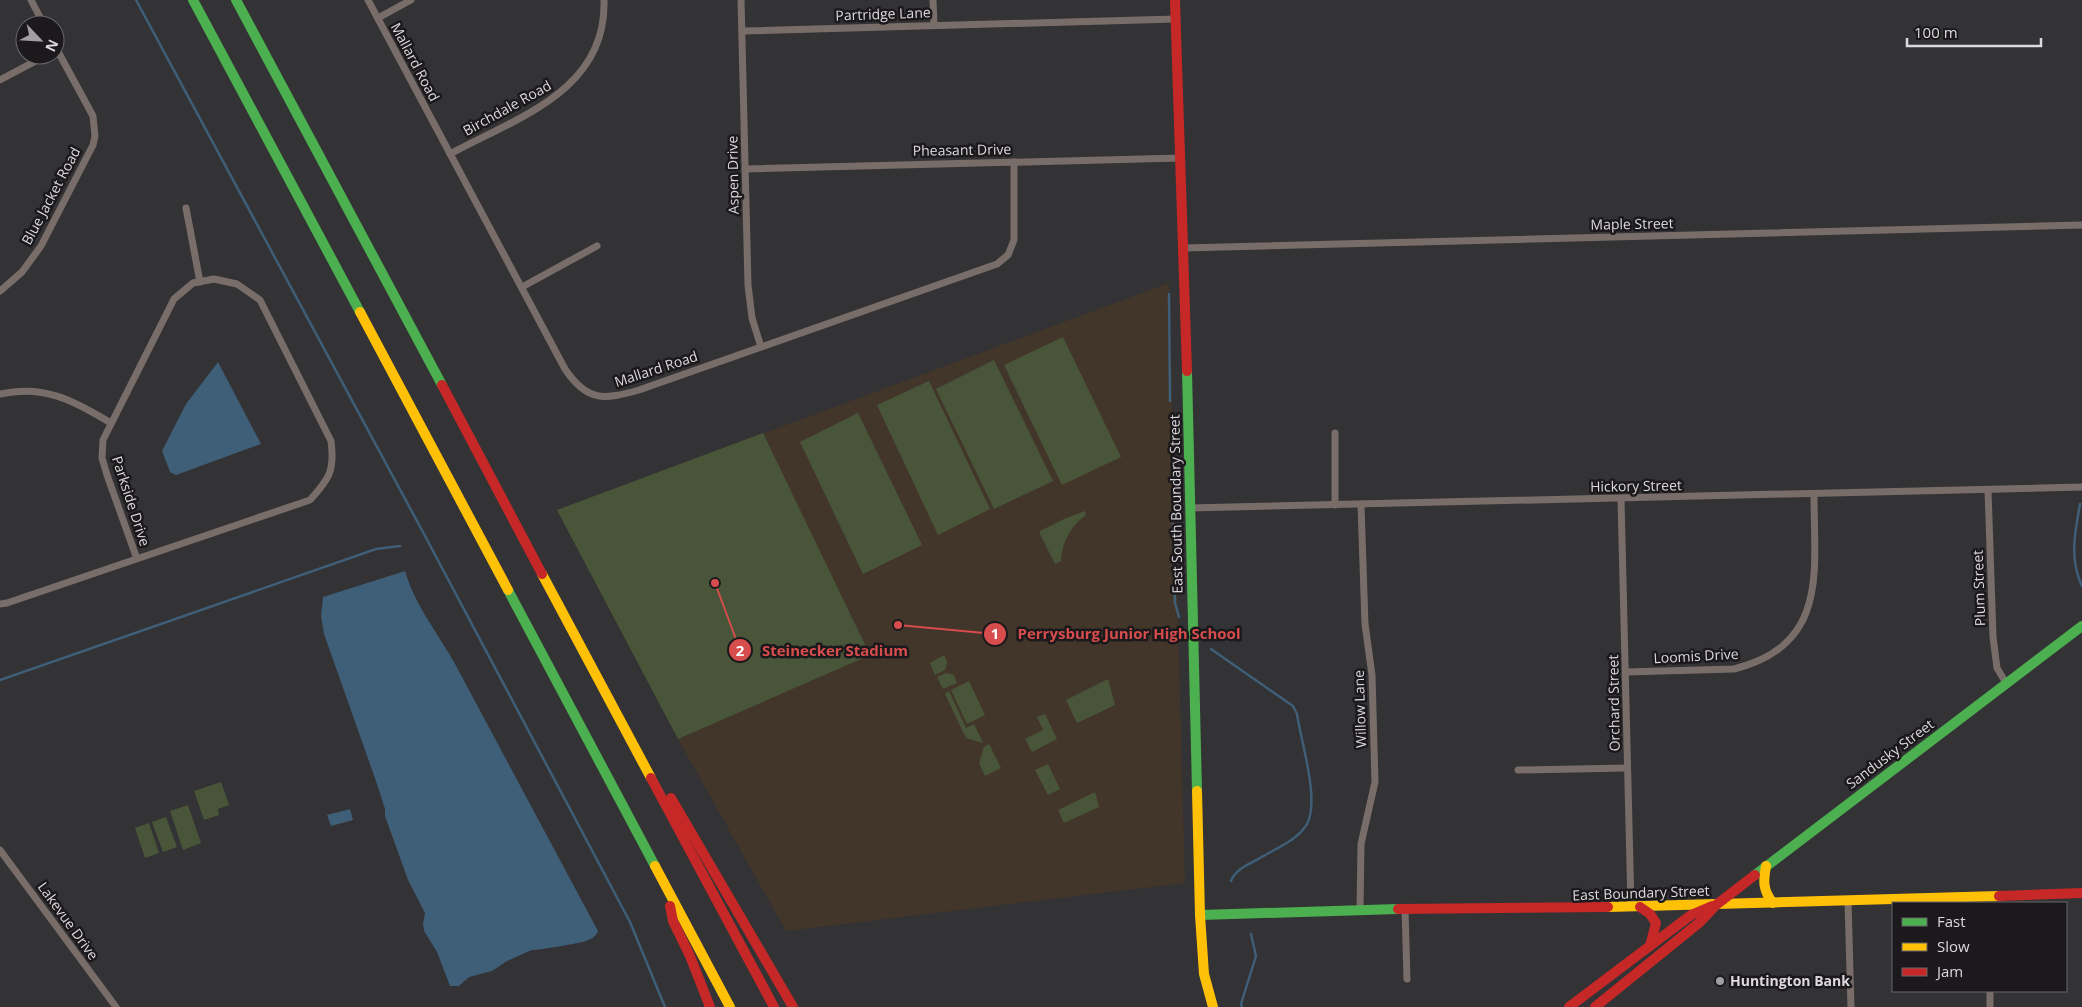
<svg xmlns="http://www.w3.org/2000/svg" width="2082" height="1007" viewBox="0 0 2082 1007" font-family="'Open Sans',sans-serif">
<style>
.education{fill:#42362a}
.green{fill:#495539}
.water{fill:#3f5e78}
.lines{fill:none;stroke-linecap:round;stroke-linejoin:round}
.stream{stroke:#3f5e78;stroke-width:2.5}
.street{stroke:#796d69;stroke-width:7}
.fast{stroke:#4caf50;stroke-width:10}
.slow{stroke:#ffc107;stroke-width:10}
.jam{stroke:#c62828;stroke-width:10}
.poi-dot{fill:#a19fa1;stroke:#1b191b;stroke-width:2}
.labels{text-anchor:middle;stroke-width:5;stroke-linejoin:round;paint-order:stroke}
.street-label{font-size:14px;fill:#dcdadc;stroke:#1b191b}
.poi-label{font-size:14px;font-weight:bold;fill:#dcdadc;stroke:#1b191b;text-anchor:start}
.leader{fill:none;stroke:#d74c4c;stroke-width:2}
.callout-dot{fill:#d74c4c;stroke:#1b191b;stroke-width:2}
.mark-label{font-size:15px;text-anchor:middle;font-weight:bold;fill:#fff}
.callout-label{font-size:15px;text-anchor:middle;font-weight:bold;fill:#d74c4c;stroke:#1b191b;stroke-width:5;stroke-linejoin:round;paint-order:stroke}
</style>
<rect width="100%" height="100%" fill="#333234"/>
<path class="education" d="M 1169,283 L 1185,883 L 786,931 L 678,739 L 557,510 Z"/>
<g class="green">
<path d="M 1063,337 L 1121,457 L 1062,485 L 1004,365 Z"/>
<path d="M 994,360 L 1053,481 L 994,509 L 936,389 Z"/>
<path d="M 929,381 L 990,509 L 938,535 L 877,405 Z"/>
<path d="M 858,413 L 922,545 L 863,574 L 800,442 Z"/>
<path d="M 763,433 L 870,655 L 678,739 L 557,510 Z"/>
<path d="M 1085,511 L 1086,515 C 1071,526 1062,541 1061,561 L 1055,564 L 1040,534 L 1040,531 L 1064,519 Z"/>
<path d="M 944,655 L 947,662 L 945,670 L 935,675 L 930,663 Z"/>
<path d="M 946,673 L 954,675 L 957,683 L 943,689 L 937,677 Z"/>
<path d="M 1108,679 L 1115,705 L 1077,723 L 1066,700 Z"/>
<path d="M 969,681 L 985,715 L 967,724 L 951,690 Z"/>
<path d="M 949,691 L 966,728 L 974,724 L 983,743 L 966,738 L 945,694 Z"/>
<path d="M 1045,714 L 1057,739 L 1032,752 L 1025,739 L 1043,730 L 1037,717 Z"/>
<path d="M 989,744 L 1001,768 L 985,776 L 979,763 L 984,747 Z"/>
<path d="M 1048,764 L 1060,789 L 1048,795 L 1035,770 Z"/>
<path d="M 221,782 L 229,805 L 218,809 L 219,815 L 204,820 L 194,791 Z"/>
<path d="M 1095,792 L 1099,807 L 1064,823 L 1058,810 Z"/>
<path d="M 188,805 L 201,843 L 183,850 L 170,811 Z"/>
<path d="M 166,817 L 177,847 L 163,852 L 152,822 Z"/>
<path d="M 149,823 L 159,853 L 145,858 L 135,828 Z"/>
</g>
<g class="water">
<path d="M 218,362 L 261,444 L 176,475 L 170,472 L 162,451 L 186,404 Z"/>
<path d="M 405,571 C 415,605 437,632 454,662 L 598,931 C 596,937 591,939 586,941 C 581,943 534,951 532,950 L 507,961 L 492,971 L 469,977 L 459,986 L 450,986 L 437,952 L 424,931 L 423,923 L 425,913 L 408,880 L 385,816 L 385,809 L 377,784 L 324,634 L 321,616 L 323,597 Z"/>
<path d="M 350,809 L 353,820 L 331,826 L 327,815 Z"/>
</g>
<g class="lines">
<g class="stream">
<path d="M 136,0 L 424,534 L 630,922 L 665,1007"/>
<path d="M 1169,294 L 1170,401"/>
<path d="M 2080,504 C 2075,532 2069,559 2082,586"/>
<path d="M 1173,524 L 1175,603 L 1179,617"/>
<path d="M 1211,649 L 1293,706 L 1297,714 C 1301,742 1320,800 1307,824 C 1298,840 1275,849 1260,858 C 1250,864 1235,869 1231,881"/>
<path d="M 0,680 L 376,549 L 400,546"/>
<path d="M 1242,1007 L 1241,1004 L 1256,956 L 1251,934"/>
</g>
<g class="street">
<path d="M 31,0 L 44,25"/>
<path d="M 368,0 L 565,369 C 587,402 604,400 639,390 L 997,264 L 1008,255 L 1014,240 L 1014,162"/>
<path d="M 741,0 L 748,285 L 752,318 L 761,347"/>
<path d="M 933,0 L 934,25"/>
<path d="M 378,18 L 411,0"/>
<path d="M 742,31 L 1176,19"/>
<path d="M 0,80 L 47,55"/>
<path d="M 450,154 C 516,118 607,91 604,0"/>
<path d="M 745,169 L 1180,158"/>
<path d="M 186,208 L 200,282"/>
<path d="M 1184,248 L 2082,225"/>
<path d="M 522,287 L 597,246"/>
<path d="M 0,291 L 22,272 L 41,246 L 93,145 L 95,136 L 93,116 L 55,46"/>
<path d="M 0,394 C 45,384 73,401 111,423"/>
<path d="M 1335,433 L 1335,505"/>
<path d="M 1988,490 L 1993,637 L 1997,668 L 2006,683"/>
<path d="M 1621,499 L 1631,907"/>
<path d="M 1190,508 L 2082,487"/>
<path d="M 0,604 L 7,603 L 310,500 C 329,479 335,471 331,441 L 260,300 L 237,284 L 214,279 L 193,283 L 174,299 L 103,440 L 102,458 L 107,475 L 137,559"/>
<path d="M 1626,672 L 1734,669 C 1829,645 1814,571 1814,495"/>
<path d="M 1518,770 L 1627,768"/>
<path d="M 0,850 L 116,1007"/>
<path d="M 1848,901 L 1851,1007"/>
<path d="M 1405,909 L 1407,979"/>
<path d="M 1360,910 L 1361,844 L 1375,782 L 1372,675 L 1365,624 L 1361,505"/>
<path d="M 1990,991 L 1990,1007"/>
</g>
<g class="fast">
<path d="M 193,0 L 360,312"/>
<path d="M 236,0 L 442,385"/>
<path d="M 1187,371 L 1197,791"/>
<path d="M 508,590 L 655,866"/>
<path d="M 1755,875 L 2082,626"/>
<path d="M 1200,915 L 1398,909"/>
</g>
<g class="slow">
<path d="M 360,312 L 508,590"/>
<path d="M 542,574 L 651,778"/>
<path d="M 1197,791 L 1200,915 L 1204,974 L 1213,1007"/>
<path d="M 655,866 L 730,1007"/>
<path d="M 1766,866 C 1763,881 1763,891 1773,903"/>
<path d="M 1608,907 L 1999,896"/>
</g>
<g class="jam">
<path d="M 1175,0 L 1187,371"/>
<path d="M 442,385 L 542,574"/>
<path d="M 651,778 L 774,1007"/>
<path d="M 671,798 L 793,1007"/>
<path d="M 1999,896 L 2082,893"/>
<path d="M 670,906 L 673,921 L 690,956 L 710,1007"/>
<path d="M 1640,907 L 1650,914 L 1656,923 L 1650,946"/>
<path d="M 1398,909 L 1608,907"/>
<path d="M 1569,1007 L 1691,915 L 1712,906"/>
<path d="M 1595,1007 L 1700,922 L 1716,905 L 1755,875"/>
</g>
</g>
<circle class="poi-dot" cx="1720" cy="981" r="5"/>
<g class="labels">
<g class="street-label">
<text transform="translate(883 14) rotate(-2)" y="5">Partridge Lane</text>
<text transform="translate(415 62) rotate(62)" y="5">Mallard Road</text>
<text transform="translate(507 108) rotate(-29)" y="5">Birchdale Road</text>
<text transform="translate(962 150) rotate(-1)" y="5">Pheasant Drive</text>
<text transform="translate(733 175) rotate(-91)" y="5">Aspen Drive</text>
<text transform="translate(51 196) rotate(-62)" y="5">Blue Jacket Road</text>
<text transform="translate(1632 224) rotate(-1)" y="5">Maple Street</text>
<text transform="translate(656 369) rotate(-18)" y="5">Mallard Road</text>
<text transform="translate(1636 486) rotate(-1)" y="5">Hickory Street</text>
<text transform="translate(131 501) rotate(72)" y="5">Parkside Drive</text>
<text transform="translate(1176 504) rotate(-91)" y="5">East South Boundary Street</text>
<text transform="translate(1979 588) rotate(-92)" y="5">Plum Street</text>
<text transform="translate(1696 656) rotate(-3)" y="5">Loomis Drive</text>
<text transform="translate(1614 703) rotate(-91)" y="5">Orchard Street</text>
<text transform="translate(1360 709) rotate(-92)" y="5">Willow Lane</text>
<text transform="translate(1890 754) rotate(-37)" y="5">Sandusky Street</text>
<text transform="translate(1641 893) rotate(-2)" y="5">East Boundary Street</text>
<text transform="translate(68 921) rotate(54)" y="5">Lakevue Drive</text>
</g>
<g class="poi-label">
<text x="1730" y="986">Huntington Bank</text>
</g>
</g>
<path class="leader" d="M898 625L995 634M715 583L740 650"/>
<g class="callout-dot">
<circle cx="898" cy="625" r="5"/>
<circle cx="715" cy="583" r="5"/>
<circle cx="995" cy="634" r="12"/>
<circle cx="740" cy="650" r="12"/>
</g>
<g class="mark-label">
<text x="995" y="639">1</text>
<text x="740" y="656">2</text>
</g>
<g class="callout-label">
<text x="1129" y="639">Perrysburg Junior High School</text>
<text x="835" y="656">Steinecker Stadium</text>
</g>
<rect x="1892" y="902" width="175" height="90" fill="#1b191b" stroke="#686668"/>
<rect x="1902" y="918" width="25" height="8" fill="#4caf50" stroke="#686668"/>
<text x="1937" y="927" font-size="15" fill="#dcdadc">Fast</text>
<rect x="1902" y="943" width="25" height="8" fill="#ffc107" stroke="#686668"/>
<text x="1937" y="952" font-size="15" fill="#dcdadc">Slow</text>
<rect x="1902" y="968" width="25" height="8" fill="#c62828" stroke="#686668"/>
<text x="1937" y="977" font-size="15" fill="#dcdadc">Jam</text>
<g transform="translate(40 40) rotate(115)"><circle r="24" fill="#1b191b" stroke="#686668"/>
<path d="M0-4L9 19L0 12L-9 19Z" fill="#a19fa1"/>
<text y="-8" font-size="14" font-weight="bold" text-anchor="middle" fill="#dcdadc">N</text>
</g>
<path d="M1907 38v8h134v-8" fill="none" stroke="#dcdadc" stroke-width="2.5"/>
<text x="1914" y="38" font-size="15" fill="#dcdadc" stroke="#1b191b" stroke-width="4" paint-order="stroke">100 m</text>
</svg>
